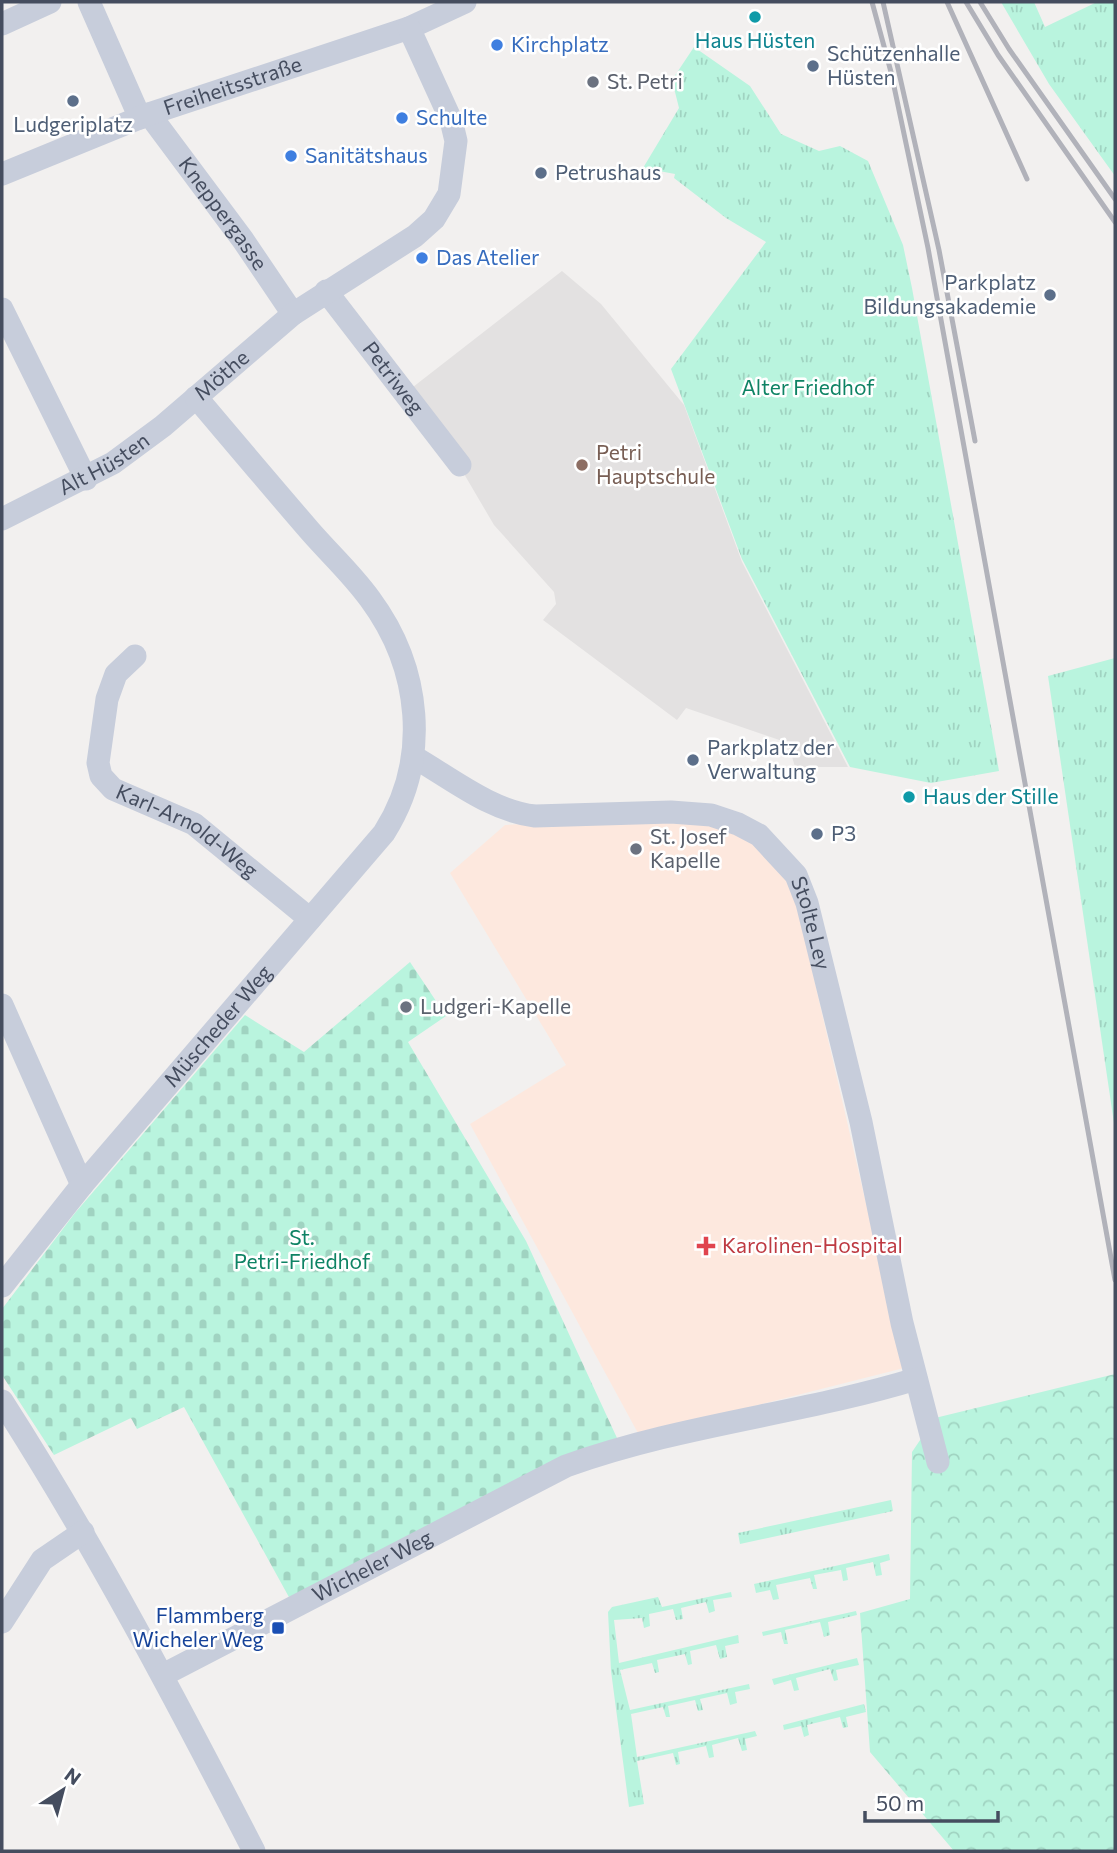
<svg xmlns="http://www.w3.org/2000/svg" width="1117" height="1853" viewBox="0 0 1117 1853" font-family="Commissioner,sans-serif">
<style>
.education{fill:#e3e1e1}
.medical{fill:#fde8de}
.grass{fill:url(#grass-tufts)}
.forest{fill:url(#forest-crowns)}
.cemetery{fill:url(#cemetery-stones)}
.lines{fill:none;stroke-linecap:round;stroke-linejoin:round}
.minor{stroke:#c7cddb;stroke-width:23}
.rail{stroke:#b1b2ba;stroke-width:5}
.culture-dot{fill:#0f9aa8;stroke:#fff;stroke-width:2.5}
.shop-dot{fill:#3f7fe0;stroke:#fff;stroke-width:2.5}
.service-dot{fill:#5c6f8a;stroke:#fff;stroke-width:2.5}
.worship-dot{fill:#6b7280;stroke:#fff;stroke-width:2.5}
.education-dot{fill:#8d6e63;stroke:#fff;stroke-width:2.5}
.health-dot{fill:#e0444e;stroke:#fff;stroke-width:2.5}
.transit-dot{fill:#1a4fb4;stroke:#fff;stroke-width:2.5}
.labels{text-anchor:middle;stroke-width:5;stroke-linejoin:round;paint-order:stroke}
.culture-label{font-size:21px;fill:#0d838f;stroke:#fff}
.shop-label{font-size:21px;fill:#366cbe;stroke:#fff;text-anchor:start}
.service-label{font-size:21px;fill:#4e5e75;stroke:#fff;text-anchor:start}
.worship-label{font-size:21px;fill:#5b616d;stroke:#fff;text-anchor:start}
.street-label{font-size:21px;fill:#454d5f;stroke:#fff}
.park-label{font-size:21px;fill:#0e8364;stroke:#fff}
.education-label{font-size:21px;fill:#785e54;stroke:#fff;text-anchor:start}
.health-label{font-size:21px;fill:#be3a42;stroke:#fff;text-anchor:start}
.transit-label{font-size:21px;fill:#164399;stroke:#fff;text-anchor:end}
</style>
<defs>
<pattern id="grass-tufts" width="24" height="20" patternUnits="userSpaceOnUse" patternTransform="scale(1.75)"><rect width="24" height="20" fill="#b9f4de"/><path d="M3 7l-1-3M5 7V3M7 7l1-3M15 17l-1-3M17 17v-4M19 17l1-3" fill="none" stroke="#a0d3c1"/></pattern>
<pattern id="forest-crowns" width="20" height="18" patternUnits="userSpaceOnUse" patternTransform="scale(1.75)"><rect width="20" height="18" fill="#b9f4de"/><path d="M2 6a3 3 0 1 1 6 0M12 15a3 3 0 1 1 6 0" fill="none" stroke="#a0d3c1"/></pattern>
<pattern id="cemetery-stones" width="16" height="16" patternUnits="userSpaceOnUse" patternTransform="scale(1.75)"><rect width="16" height="16" fill="#b9f4de"/><path d="M2 7V4a2 2 0 0 1 4 0v3zM10 15v-3a2 2 0 0 1 4 0v3z" fill="#a0d3c1"/></pattern>
</defs>
<rect width="100%" height="100%" fill="#f2f0ef"/>
<path class="education" d="M 562,271 L 601,304 L 684,405 L 742,562 L 848,767 L 795,767 L 788,743 L 686,708 L 677,720 L 543,620 L 556,604 L 554,592 L 494,525 L 413,387 Z"/>
<path class="medical" d="M 683,817 L 757,841 L 790,875 L 904,1368 L 639,1435 L 470,1124 L 566,1065 L 450,873 L 505,825 Z"/>
<g class="grass">
<path d="M 1001,2 L 1034,2 L 1045,27 L 1097,2 L 1115,2 L 1115,176 L 1049,84 Z"/>
<path d="M 694,47 L 750,86 L 781,134 L 819,151 L 840,146 L 868,161 L 903,245 L 912,288 L 999,771 L 931,783 L 850,767 L 742,559 L 671,369 L 766,242 L 726,218 L 674,178 L 675,174 L 643,168 L 679,108 L 672,80 Z"/>
<path d="M 1115,658 L 1115,1130 L 1048,676 Z"/>
<path d="M 891,1500 L 893,1511 L 740,1544 L 738,1533 Z"/>
<path d="M 889,1554 L 890,1560 L 880,1563 L 882,1575 L 876,1576 L 873,1562 L 846,1568 L 848,1580 L 843,1581 L 841,1570 L 814,1575 L 817,1589 L 813,1589 L 810,1578 L 776,1585 L 779,1599 L 773,1600 L 770,1590 L 756,1593 L 754,1584 Z"/>
<path d="M 731,1592 L 732,1597 L 713,1600 L 715,1611 L 709,1613 L 706,1602 L 681,1608 L 683,1619 L 676,1620 L 673,1609 L 649,1614 L 650,1626 L 644,1628 L 642,1618 L 614,1620 L 619,1663 L 738,1635 L 739,1643 L 725,1646 L 727,1657 L 720,1659 L 716,1645 L 690,1651 L 692,1664 L 688,1665 L 685,1654 L 657,1660 L 659,1672 L 655,1673 L 652,1663 L 620,1670 L 630,1710 L 749,1684 L 750,1689 L 735,1692 L 737,1703 L 730,1705 L 727,1693 L 700,1699 L 703,1710 L 698,1711 L 695,1700 L 668,1706 L 670,1717 L 666,1717 L 663,1707 L 631,1714 L 637,1757 L 755,1731 L 757,1736 L 745,1739 L 747,1750 L 742,1751 L 738,1738 L 712,1745 L 714,1757 L 709,1758 L 706,1746 L 678,1752 L 680,1764 L 676,1765 L 673,1753 L 637,1761 L 644,1804 L 629,1807 L 611,1671 L 608,1612 L 612,1607 L 658,1597 L 662,1607 Z"/>
<path d="M 856,1611 L 857,1615 L 828,1622 L 830,1635 L 824,1637 L 820,1622 L 785,1630 L 788,1644 L 784,1644 L 781,1632 L 763,1636 L 762,1632 Z"/>
<path d="M 857,1658 L 859,1665 L 836,1670 L 838,1680 L 834,1681 L 830,1669 L 796,1678 L 799,1690 L 794,1691 L 791,1680 L 774,1685 L 772,1679 Z"/>
<path d="M 864,1704 L 866,1712 L 846,1717 L 848,1727 L 843,1728 L 840,1717 L 807,1725 L 809,1735 L 804,1737 L 801,1726 L 784,1730 L 783,1725 Z"/>
</g>
<path class="forest" d="M 1115,1374 L 1115,1851 L 954,1851 L 870,1752 L 860,1613 L 910,1599 L 912,1452 L 935,1418 Z"/>
<path class="cemetery" d="M 410,962 L 446,1016 L 408,1042 L 526,1241 L 617,1438 L 557,1459 L 290,1599 L 184,1407 L 137,1429 L 131,1418 L 54,1455 L 2,1375 L 2,1309 L 75,1213 L 245,1015 L 304,1052 Z"/>
<g class="lines">
<g class="minor">
<path d="M 89,2 L 140,118"/>
<path d="M 2,24 L 50,2"/>
<path id="s1" d="M 149,114 L 243,240 L 293,314"/>
<path id="s2" d="M 2,174 L 149,114 L 409,28 L 465,2"/>
<path id="s3" d="M 326,291 L 460,465"/>
<path d="M 2,309 L 86,479"/>
<path id="s4" d="M 2,519 L 113,463 L 163,426 L 293,314 L 415,236 L 434,219 L 449,194 L 456,141 L 451,120 L 409,28"/>
<path id="s5" d="M 135,656 L 116,674 L 107,699 L 98,763 L 101,776 L 113,789 L 194,824 L 310,919"/>
<path id="s6" d="M 414,757 C 452,779 491,811 535,816 L 671,812 L 711,815 L 738,824 L 759,835 L 796,875 L 807,903 L 861,1122 L 902,1323 L 938,1462"/>
<path d="M 2,1005 L 82,1185"/>
<path id="s7" d="M 2,1286 L 82,1185 L 384,833 C 431,759 421,668 370,599 C 352,574 330,554 310,531 C 272,487 234,442 196,397"/>
<path d="M 2,1401 C 95,1546 175,1698 254,1851"/>
<path d="M 2,1622 L 42,1560 L 83,1532"/>
<path id="s8" d="M 163,1675 L 566,1466 C 679,1425 801,1414 916,1379"/>
</g>
<g class="rail">
<path d="M 872,2 L 891,72 L 928,248 L 1115,1280"/>
<path d="M 883,2 L 939,250 L 975,441"/>
<path d="M 947,2 L 1027,179"/>
<path d="M 966,2 L 998,55 L 1115,222"/>
<path d="M 980,2 L 1009,49 L 1115,199"/>
</g>
</g>
<g class="culture-dot">
<circle cx="755" cy="17" r="7"/>
<circle cx="909" cy="797" r="7"/>
</g>
<g class="shop-dot">
<circle cx="497" cy="45" r="7"/>
<circle cx="402" cy="118" r="7"/>
<circle cx="291" cy="156" r="7"/>
<circle cx="422" cy="258" r="7"/>
</g>
<g class="service-dot">
<circle cx="813" cy="66" r="7"/>
<circle cx="73" cy="101" r="7"/>
<circle cx="541" cy="173" r="7"/>
<circle cx="1050" cy="295" r="7"/>
<circle cx="693" cy="760" r="7"/>
<circle cx="817" cy="834" r="7"/>
</g>
<g class="worship-dot">
<circle cx="593" cy="82" r="7"/>
<circle cx="636" cy="849" r="7"/>
<circle cx="406" cy="1007" r="7"/>
</g>
<circle class="education-dot" cx="582" cy="465" r="7"/>
<path class="health-dot" d="M702.5 1235.5h7v7h7v7h-7v7h-7v-7h-7v-7h7z"/>
<rect class="transit-dot" x="271" y="1621" width="14" height="14" rx="3.5"/>
<g class="labels">
<g class="culture-label">
<text x="755" y="48">Haus Hüsten</text>
<text x="923" y="804" text-anchor="start">Haus der Stille</text>
</g>
<g class="shop-label">
<text x="511" y="52">Kirchplatz</text>
<text x="416" y="125">Schulte</text>
<text x="305" y="163">Sanitätshaus</text>
<text x="436" y="265">Das Atelier</text>
</g>
<g class="service-label">
<text x="827" y="61">Schützenhalle<tspan x="827" dy="24">Hüsten</tspan></text>
<text x="73" y="132" text-anchor="middle">Ludgeriplatz</text>
<text x="555" y="180">Petrushaus</text>
<text x="1036" y="290" text-anchor="end">Parkplatz<tspan x="1036" dy="24">Bildungsakademie</tspan></text>
<text x="707" y="755">Parkplatz der<tspan x="707" dy="24">Verwaltung</tspan></text>
<text x="831" y="841">P3</text>
</g>
<g class="worship-label">
<text x="607" y="89">St. Petri</text>
<text x="650" y="844">St. Josef<tspan x="650" dy="24">Kapelle</tspan></text>
<text x="420" y="1014">Ludgeri-Kapelle</text>
</g>
<g class="street-label">
<text dy="7" stroke="none"><textPath href="#s2" startOffset="247">Freiheitsstraße</textPath></text>
<text dy="7" stroke="none"><textPath href="#s1" startOffset="124">Kneppergasse</textPath></text>
<text dy="7" stroke="none"><textPath href="#s4" startOffset="264">Möthe</textPath></text>
<text dy="7" stroke="none"><textPath href="#s3" startOffset="110">Petriweg</textPath></text>
<text dy="7" stroke="none"><textPath href="#s4" startOffset="116">Alt Hüsten</textPath></text>
<text dy="7" stroke="none"><textPath href="#s5" startOffset="234">Karl-Arnold-Weg</textPath></text>
<text dy="7" stroke="none"><textPath href="#s6" startOffset="469">Stolte Ley</textPath></text>
<text dy="7" stroke="none"><textPath href="#s7" startOffset="338">Müscheder Weg</textPath></text>
<text dy="7" stroke="none"><textPath href="#s8" startOffset="236">Wicheler Weg</textPath></text>
</g>
<g class="park-label">
<text x="808" y="395">Alter Friedhof</text>
<text x="302" y="1245">St.<tspan x="302" dy="24">Petri-Friedhof</tspan></text>
</g>
<g class="education-label">
<text x="596" y="460">Petri<tspan x="596" dy="24">Hauptschule</tspan></text>
</g>
<g class="health-label">
<text x="722" y="1253">Karolinen-Hospital</text>
</g>
<g class="transit-label">
<text x="264" y="1623">Flammberg<tspan x="264" dy="24">Wicheler Weg</tspan></text>
</g>
</g>
<rect width="1117" height="1853" fill="none" stroke="#454d5f" stroke-width="7"/>
<g transform="translate(63 1790) rotate(36)" stroke="#ffffff" stroke-width="5" paint-order="stroke">
<path d="M0-5L12 26L0 18L-12 26Z" fill="#454d5f"/>
<text y="-10" font-size="19" font-weight="bold" text-anchor="middle" fill="#454d5f">N</text>
</g>
<path d="M865 1811v10h133v-10" fill="none" stroke="#454d5f" stroke-width="3.5"/>
<text x="876" y="1811" font-size="21" fill="#454d5f" stroke="#ffffff" stroke-width="5" paint-order="stroke">50 m</text>
</svg>
